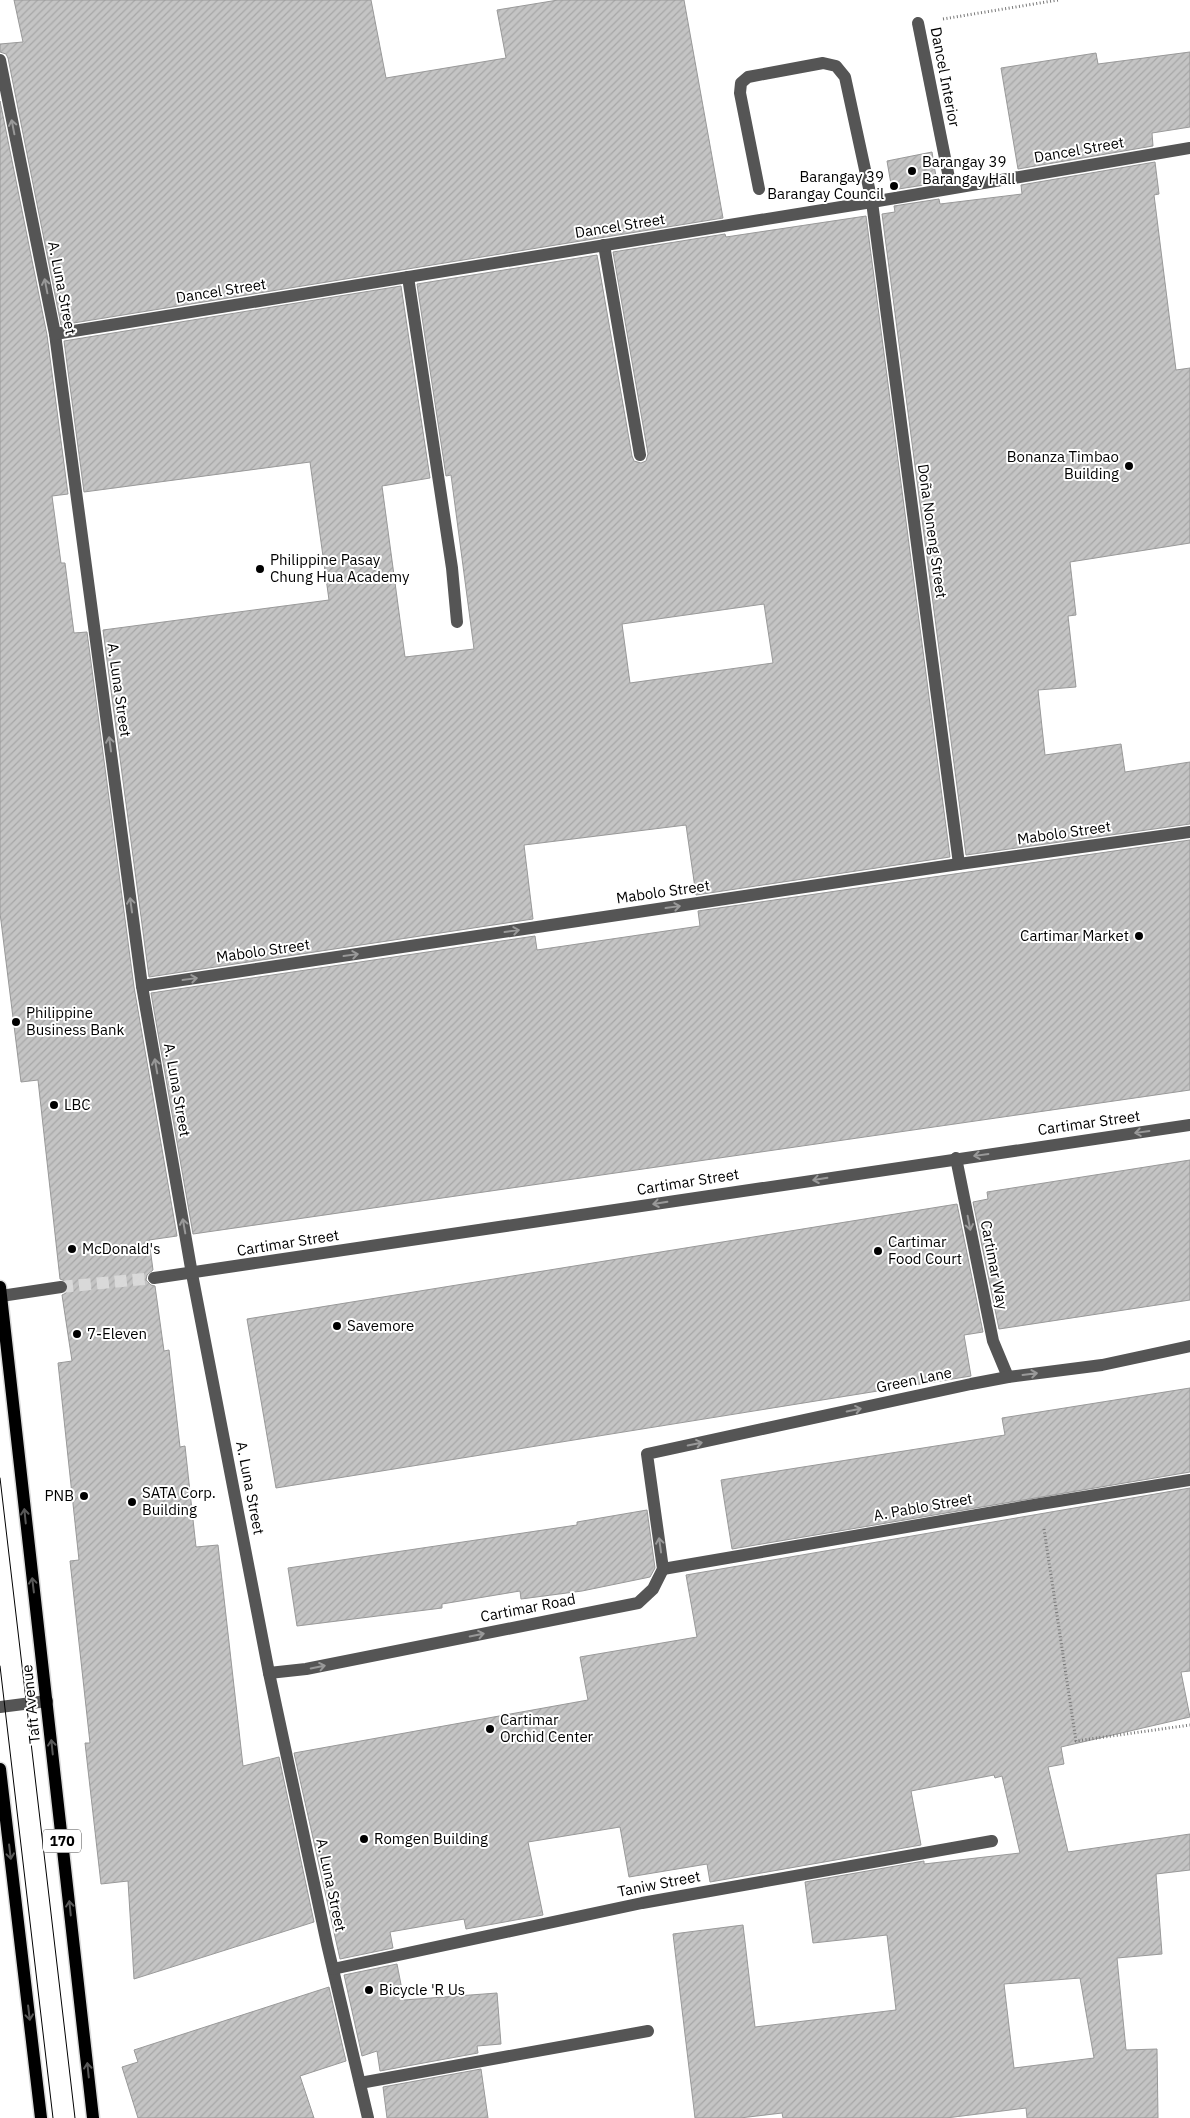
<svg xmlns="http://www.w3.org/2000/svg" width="1190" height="2118" viewBox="0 0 1190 2118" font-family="'IBM Plex Sans',sans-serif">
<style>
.building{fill:url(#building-hatch);stroke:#999;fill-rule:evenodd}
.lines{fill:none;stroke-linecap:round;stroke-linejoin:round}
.minor-tunnel{stroke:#d9d9d9;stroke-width:12;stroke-dasharray:12 6;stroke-linecap:butt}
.major-casing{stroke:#dbdbdb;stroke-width:15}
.path{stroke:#777;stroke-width:3;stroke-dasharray:1 2.5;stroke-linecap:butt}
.minor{stroke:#555;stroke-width:12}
.major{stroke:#000;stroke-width:12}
.tram{stroke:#000;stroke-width:1}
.oneway{stroke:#999}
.oneway2{stroke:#595959}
.poi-dot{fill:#000;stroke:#fff;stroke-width:2}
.labels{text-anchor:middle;stroke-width:4;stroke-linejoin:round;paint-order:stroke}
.shield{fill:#fff;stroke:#4c4c4c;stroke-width:1}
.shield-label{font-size:14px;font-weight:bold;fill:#000}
.street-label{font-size:15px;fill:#000;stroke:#fff}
.poi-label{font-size:15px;fill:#000;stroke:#fff;text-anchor:start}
</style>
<defs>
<pattern id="building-hatch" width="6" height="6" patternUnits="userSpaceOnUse" patternTransform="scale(1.25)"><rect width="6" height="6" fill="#c4c4c4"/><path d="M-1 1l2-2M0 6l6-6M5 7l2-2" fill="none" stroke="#a7a7a7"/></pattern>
</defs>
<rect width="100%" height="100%" fill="#fff"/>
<g class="building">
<path d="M 14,0 L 371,0 L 386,78 L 506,58 L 497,10 L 558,0 L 684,0 L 723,218 L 61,325 L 8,58 L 6,54 L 0,52 L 0,44 L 23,42 Z"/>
<path d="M 1190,52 L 1190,127 L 1152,133 L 1153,146 L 1018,169 L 1001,68 L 1096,53 L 1098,64 Z"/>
<path d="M 0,101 L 47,335 L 68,494 L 52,496 L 61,563 L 65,563 L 74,633 L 87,632 L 134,987 L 177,1236 L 149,1240 L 153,1270 L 147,1275 L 146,1280 L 151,1285 L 155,1286 L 164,1351 L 169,1350 L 180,1447 L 185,1446 L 196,1547 L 218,1545 L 243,1766 L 279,1757 L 314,1922 L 134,1979 L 128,1881 L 101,1884 L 85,1743 L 90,1743 L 70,1561 L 79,1560 L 58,1363 L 72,1361 L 62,1295 L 66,1293 L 69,1286 L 67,1282 L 60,1279 L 38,1080 L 21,1082 L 0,913 Z"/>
<path d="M 932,152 L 937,183 L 892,190 L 887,161 Z"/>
<path d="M 1155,162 L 1159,194 L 1154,195 L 1176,370 L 1190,368 L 1190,543 L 1070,562 L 1076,615 L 1068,616 L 1076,687 L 1038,690 L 1045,755 L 1121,744 L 1125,772 L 1190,762 L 1190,824 L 966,855 L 882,214 L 895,212 L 894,206 L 939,199 L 940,204 L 1022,194 L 1021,185 Z"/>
<path d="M 866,216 L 950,857 L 696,895 L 686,825 L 524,845 L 533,919 L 149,977 L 103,630 L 329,600 L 310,462 L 84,492 L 64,341 L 401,286 L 430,478 L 382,486 L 405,657 L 474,649 L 451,475 L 446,476 L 417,284 L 597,255 L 632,456 L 634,461 L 641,463 L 646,461 L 648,454 L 613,252 L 725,234 L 726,237 ZM 764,604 L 773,663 L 630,683 L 622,624 Z"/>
<path d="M 1190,840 L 1190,1090 L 193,1234 L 151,993 L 535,936 L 537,950 L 700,926 L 698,911 Z"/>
<path d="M 1190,1160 L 1190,1300 L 999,1329 L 973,1202 L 988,1199 L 987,1192 Z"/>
<path d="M 957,1204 L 983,1332 L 964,1335 L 971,1376 L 276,1488 L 247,1319 Z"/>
<path d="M 1190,1388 L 1190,1472 L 732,1549 L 721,1480 L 1005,1435 L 1002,1418 Z"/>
<path d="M 1190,1488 L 1190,1671 L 1181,1672 L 1190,1717 L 1061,1747 L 1064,1764 L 1048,1767 L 1068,1852 L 1190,1834 L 1190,1870 L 1156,1874 L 1162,1954 L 1117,1958 L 1126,2050 L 1157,2049 L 1158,2118 L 1027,2118 L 1026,2108 L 946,2118 L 783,2118 L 782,2113 L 740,2118 L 695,2118 L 673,1934 L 743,1925 L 755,2027 L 896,2010 L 887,1935 L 813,1943 L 805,1882 L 924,1861 L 924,1864 L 1020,1853 L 1002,1776 L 995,1778 L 994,1775 L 911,1791 L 921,1845 L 710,1882 L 707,1864 L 629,1877 L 620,1827 L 528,1842 L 543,1915 L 466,1929 L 464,1919 L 390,1932 L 393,1948 L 340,1959 L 294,1753 L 588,1700 L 580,1657 L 697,1637 L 686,1575 ZM 1080,1978 L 1094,2058 L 1014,2068 L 1004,1984 Z"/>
<path d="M 647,1510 L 655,1568 L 650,1577 L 582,1591 L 521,1599 L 520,1591 L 442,1604 L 442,1608 L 297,1626 L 288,1568 L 577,1525 L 577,1522 Z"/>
<path d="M 397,1964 L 404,2000 L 497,1993 L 501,2044 L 477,2046 L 478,2053 L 380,2071 L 377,2051 L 362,2056 L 344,1975 Z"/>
<path d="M 329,1987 L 346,2061 L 300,2076 L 314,2118 L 138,2118 L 122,2067 L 138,2062 L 134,2050 Z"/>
<path d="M 481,2069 L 488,2118 L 387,2118 L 383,2087 Z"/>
</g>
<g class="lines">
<path class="minor-tunnel" d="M 61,1287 L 154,1278"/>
<g class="major-casing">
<g id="major">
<path d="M 0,1287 L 93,2118"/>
<path d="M 0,1769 L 41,2118"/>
</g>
</g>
<g class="path">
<path d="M 943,19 L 1058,0"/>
<path d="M 1044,1529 L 1076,1741 L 1190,1725"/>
</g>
<g class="minor">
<path d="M 918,23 L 951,188"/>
<path d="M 0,60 L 55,334 L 142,986 L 192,1274 L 269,1673 L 327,1944 L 368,2118"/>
<path d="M 759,189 L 740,93 L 741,83 L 748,77 L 823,63 L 836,66 L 845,77 L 872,202 L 959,864"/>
<path d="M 604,245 L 640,455"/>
<path d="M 408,277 L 452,568 L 457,622"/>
<path d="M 55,334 L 872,202 L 1190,148"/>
<path d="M 142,986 L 959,864 L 1190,832"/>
<path d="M 956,1158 L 993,1341 L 1008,1377"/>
<path d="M 154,1278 L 1190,1125"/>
<path d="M 1,1296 L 61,1287"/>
<path d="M 663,1569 L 1040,1504 L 1190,1480"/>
<path d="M 269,1673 L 306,1669 L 638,1603 L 653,1589 L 663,1569 L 647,1454 L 971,1384 L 1008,1377 L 1102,1365 L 1190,1346"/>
<path d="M 0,1707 L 47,1701"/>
<path d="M 333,1969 L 642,1903 L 992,1841"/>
<path d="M 360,2083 L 648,2031"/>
</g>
<use href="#major" class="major"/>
<g class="tram">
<path d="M 0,1478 L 75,2118"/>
<path d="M 0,1666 L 53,2118"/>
</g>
</g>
<defs><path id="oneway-shaft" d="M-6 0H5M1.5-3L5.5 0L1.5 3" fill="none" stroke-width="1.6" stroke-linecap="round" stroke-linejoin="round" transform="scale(1.25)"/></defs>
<g class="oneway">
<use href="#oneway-shaft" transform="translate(13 127) rotate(-101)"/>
<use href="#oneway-shaft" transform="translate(46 286) rotate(-101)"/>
<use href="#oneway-shaft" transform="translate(110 744) rotate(-98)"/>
<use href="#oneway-shaft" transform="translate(131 905) rotate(-98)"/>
<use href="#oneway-shaft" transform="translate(673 907) rotate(-8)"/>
<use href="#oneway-shaft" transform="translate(512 931) rotate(-8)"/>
<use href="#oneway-shaft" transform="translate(351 955) rotate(-8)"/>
<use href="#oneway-shaft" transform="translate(190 979) rotate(-8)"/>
<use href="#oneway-shaft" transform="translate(156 1066) rotate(-100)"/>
<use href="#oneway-shaft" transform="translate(1142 1132) rotate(172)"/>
<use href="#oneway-shaft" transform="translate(981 1155) rotate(172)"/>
<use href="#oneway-shaft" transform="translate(820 1179) rotate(171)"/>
<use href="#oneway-shaft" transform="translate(660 1203) rotate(171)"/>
<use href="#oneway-shaft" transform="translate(969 1223) rotate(79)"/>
<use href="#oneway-shaft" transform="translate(184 1226) rotate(-100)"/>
<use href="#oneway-shaft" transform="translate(1030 1374) rotate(-7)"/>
<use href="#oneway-shaft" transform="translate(854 1410) rotate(-12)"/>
<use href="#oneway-shaft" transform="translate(695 1444) rotate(-12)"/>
<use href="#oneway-shaft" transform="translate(660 1545) rotate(-98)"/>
<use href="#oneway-shaft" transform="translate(477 1635) rotate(-11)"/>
<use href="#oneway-shaft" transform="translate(318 1667) rotate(-11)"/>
</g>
<g class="oneway2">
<use href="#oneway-shaft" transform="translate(25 1516) rotate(-96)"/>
<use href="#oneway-shaft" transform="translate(33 1585) rotate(-97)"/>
<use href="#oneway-shaft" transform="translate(52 1747) rotate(-96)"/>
<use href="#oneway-shaft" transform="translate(10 1852) rotate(83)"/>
<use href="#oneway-shaft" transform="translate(70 1908) rotate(-96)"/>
<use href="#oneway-shaft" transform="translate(29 2013) rotate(83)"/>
<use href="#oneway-shaft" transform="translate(88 2070) rotate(-96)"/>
</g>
<g class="poi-dot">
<circle cx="912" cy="171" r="5"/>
<circle cx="894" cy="186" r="5"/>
<circle cx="1129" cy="466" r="5"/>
<circle cx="260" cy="569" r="5"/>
<circle cx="1139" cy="936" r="5"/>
<circle cx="16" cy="1022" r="5"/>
<circle cx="54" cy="1105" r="5"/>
<circle cx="72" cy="1249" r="5"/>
<circle cx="878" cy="1251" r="5"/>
<circle cx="337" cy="1326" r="5"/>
<circle cx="77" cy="1334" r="5"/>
<circle cx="84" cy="1496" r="5"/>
<circle cx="132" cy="1502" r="5"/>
<circle cx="490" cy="1729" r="5"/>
<circle cx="364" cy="1839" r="5"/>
<circle cx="369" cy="1990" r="5"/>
</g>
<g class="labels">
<rect class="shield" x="43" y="1829.5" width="38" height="23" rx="4"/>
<g class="shield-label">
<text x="62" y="1846">170</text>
</g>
<g class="street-label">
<text transform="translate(945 77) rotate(79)" y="5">Dancel Interior</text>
<text transform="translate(1079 150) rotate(-10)" y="5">Dancel Street</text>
<text transform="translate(620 226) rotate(-9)" y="5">Dancel Street</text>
<text transform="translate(62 288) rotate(79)" y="5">A. Luna Street</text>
<text transform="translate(221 291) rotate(-9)" y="5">Dancel Street</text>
<text transform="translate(932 531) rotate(82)" y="5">Doña Noneng Street</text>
<text transform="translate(119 690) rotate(82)" y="5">A. Luna Street</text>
<text transform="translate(1064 833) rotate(-8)" y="5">Mabolo Street</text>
<text transform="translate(663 892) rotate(-8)" y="5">Mabolo Street</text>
<text transform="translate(263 951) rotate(-8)" y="5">Mabolo Street</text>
<text transform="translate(177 1090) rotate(80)" y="5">A. Luna Street</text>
<text transform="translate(1089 1123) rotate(-8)" y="5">Cartimar Street</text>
<text transform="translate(688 1182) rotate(-9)" y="5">Cartimar Street</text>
<text transform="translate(288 1243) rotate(-9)" y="5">Cartimar Street</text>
<text transform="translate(994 1265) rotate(79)" y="5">Cartimar Way</text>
<text transform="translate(914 1380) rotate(-12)" y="5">Green Lane</text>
<text transform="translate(250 1488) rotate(79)" y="5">A. Luna Street</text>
<text transform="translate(923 1507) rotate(-10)" y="5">A. Pablo Street</text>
<text transform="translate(528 1608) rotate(-11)" y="5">Cartimar Road</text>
<text transform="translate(31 1704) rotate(-96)" y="5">Taft Avenue</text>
<text transform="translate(659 1884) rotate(-11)" y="5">Taniw Street</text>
<text transform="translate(331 1885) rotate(78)" y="5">A. Luna Street</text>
</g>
<g class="poi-label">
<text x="922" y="167">Barangay 39<tspan x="922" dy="17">Barangay Hall</tspan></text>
<text x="884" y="182" text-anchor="end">Barangay 39<tspan x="884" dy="17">Barangay Council</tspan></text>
<text x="1119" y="462" text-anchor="end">Bonanza Timbao<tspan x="1119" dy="17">Building</tspan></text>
<text x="270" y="565">Philippine Pasay<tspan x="270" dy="17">Chung Hua Academy</tspan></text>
<text x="1129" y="941" text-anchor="end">Cartimar Market</text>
<text x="26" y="1018">Philippine<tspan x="26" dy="17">Business Bank</tspan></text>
<text x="64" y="1110">LBC</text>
<text x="888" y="1247">Cartimar<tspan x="888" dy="17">Food Court</tspan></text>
<text x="82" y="1254">McDonald's</text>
<text x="347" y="1331">Savemore</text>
<text x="87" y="1339">7-Eleven</text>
<text x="142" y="1498">SATA Corp.<tspan x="142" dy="17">Building</tspan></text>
<text x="74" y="1501" text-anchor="end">PNB</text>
<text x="500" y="1725">Cartimar<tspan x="500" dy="17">Orchid Center</tspan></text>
<text x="374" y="1844">Romgen Building</text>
<text x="379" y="1995">Bicycle 'R Us</text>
</g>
</g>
</svg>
